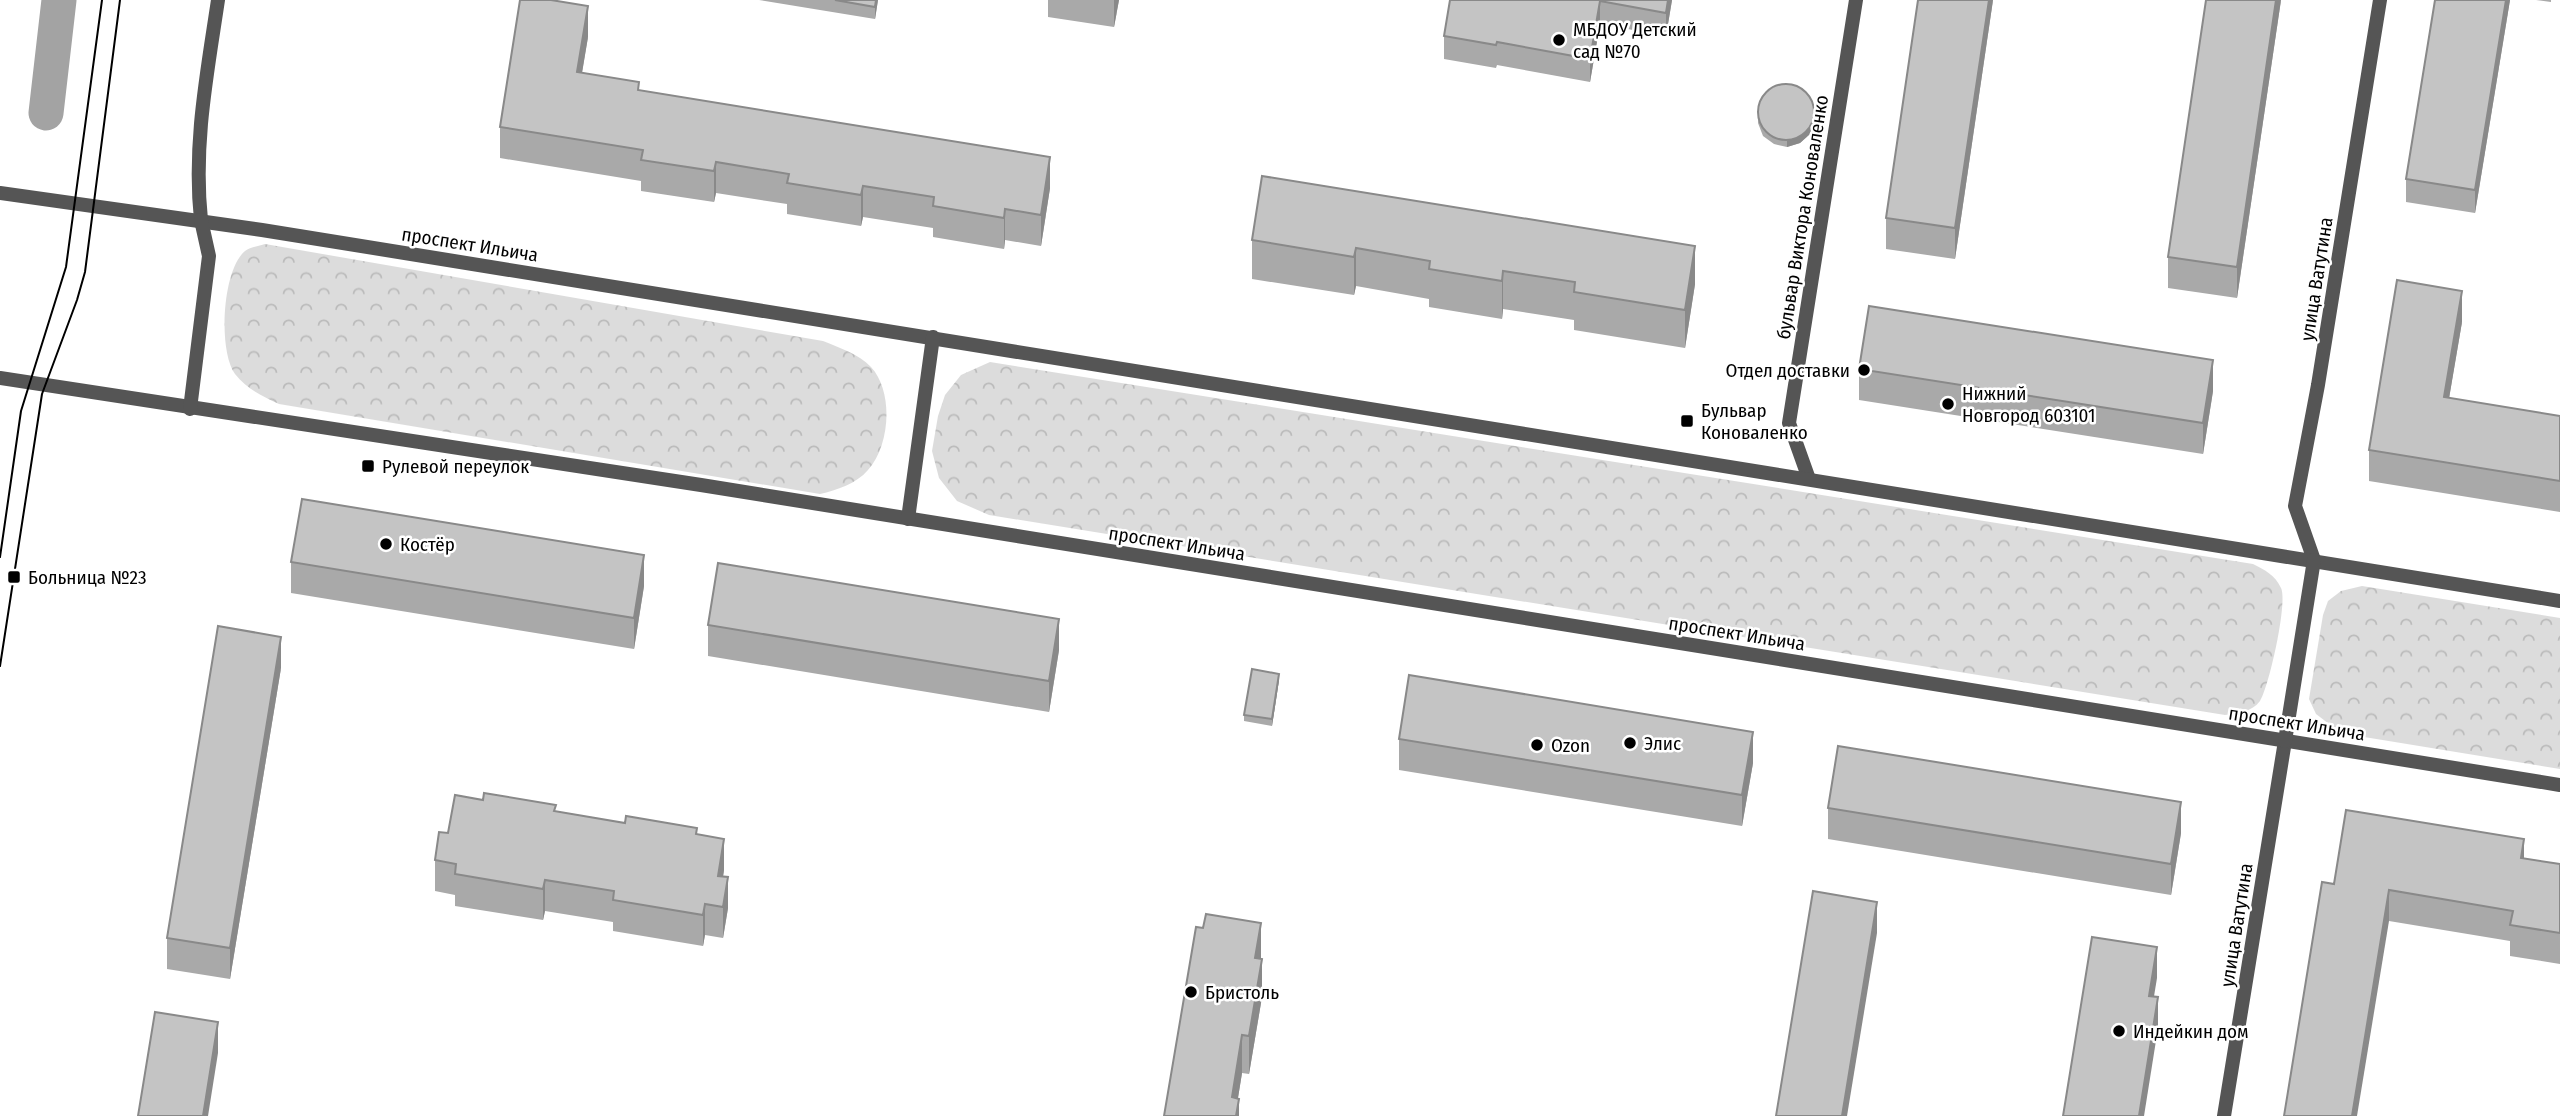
<svg xmlns="http://www.w3.org/2000/svg" width="2560" height="1116" viewBox="0 0 2560 1116" font-family="'Fira Sans Condensed',sans-serif">
<style>
.park{fill:url(#park-crowns)}
.lines{fill:none;stroke-linecap:round;stroke-linejoin:round}
.canal{stroke:#a3a3a3;stroke-width:35}
.minor{stroke:#555;stroke-width:14}
.tertiary{stroke:#555;stroke-width:14}
.tram{stroke:#000;stroke-width:2}
.wall{fill:#a9a9a9}
.shaded-wall{fill:#898989}
.building{fill:#c4c4c4;stroke:#898989;stroke-width:2}
.poi-dot{fill:#000;stroke:#fff;stroke-width:2.5}
.labels{text-anchor:middle;stroke-width:5;stroke-linejoin:round;paint-order:stroke}
.poi-label{font-size:19px;fill:#000;stroke:#fff;text-anchor:start}
.street-label{font-size:19px;fill:#000;stroke:#fff}
</style>
<defs>
<pattern id="park-crowns" width="20" height="18" patternUnits="userSpaceOnUse" patternTransform="scale(1.75)"><rect width="20" height="18" fill="#dcdcdc"/><path d="M2 6a3 3 0 1 1 6 0M12 15a3 3 0 1 1 6 0" fill="none" stroke="#bbb"/></pattern>
</defs>
<rect width="100%" height="100%" fill="#fff"/>
<g class="park">
<path d="M 265,244 L 823,341 C 840,348 859,354 871,367 C 894,392 890,446 868,470 C 856,484 837,490 820,494 L 279,404 C 262,396 247,389 235,374 C 218,351 222,270 245,251 C 250,247 259,246 265,244 Z"/>
<path d="M 990,362 L 2253,564 C 2265,570 2275,575 2281,588 C 2288,602 2269,687 2260,701 C 2252,712 2238,713 2225,715 L 989,515 L 957,501 L 939,478 L 932,451 L 938,416 L 945,395 L 961,375 Z"/>
<path d="M 2362,586 L 2560,618 L 2560,769 L 2358,736 L 2333,727 L 2316,714 L 2309,699 L 2323,615 L 2328,601 L 2341,591 Z"/>
</g>
<g class="lines">
<path class="canal" d="M 46,113 L 59,0"/>
<g class="minor">
<path d="M 201,220 C 193,145 207,74 218,0"/>
<path d="M 1809,479 L 1789,423 L 1856,0"/>
<path d="M 2314,560 L 2295,506 L 2318,385 L 2380,0"/>
<path d="M 2224,1116 L 2285,741"/>
</g>
<g class="tertiary">
<path d="M 0,193 L 262,230 L 2560,601"/>
<path d="M 0,378 L 701,485 L 2560,785"/>
<path d="M 190,409 L 209,256 L 201,220"/>
<path d="M 908,519 L 933,337"/>
<path d="M 2285,741 L 2314,560"/>
</g>
<g class="tram">
<path d="M 0,557 L 21,411 L 66,267 L 102,0"/>
<path d="M 0,666 L 42,394 L 77,300 L 85,272 L 120,0"/>
</g>
</g>
<g class="wall">
<path d="M 759,0 L 878,0 L 875,19 Z"/>
<path d="M 1048,0 L 1119,0 L 1114,27 L 1048,17 Z"/>
<path d="M 1450,0 L 1672,0 L 1666,36 L 1600,24 L 1590,82 L 1497,65 L 1496,68 L 1444,59 L 1444,36 Z"/>
<path d="M 1993,0 L 1955,259 L 1886,249 L 1886,218 Z"/>
<path d="M 2281,0 L 2237,298 L 2168,288 L 2168,257 Z"/>
<path d="M 2435,0 L 2510,0 L 2475,213 L 2406,202 L 2406,179 Z"/>
<path d="M 2536,0 L 2551,0 L 2551,2 Z"/>
<path d="M 588,37 L 582,72 L 639,91 L 1050,188 L 1041,246 L 1005,240 L 1004,249 L 933,237 L 933,228 L 863,217 L 861,226 L 787,214 L 787,204 L 716,193 L 714,202 L 641,191 L 641,181 L 500,158 L 500,127 Z"/>
<path d="M 1759,104 L 1814,121 L 1810,134 L 1800,143 L 1787,147 L 1774,144 L 1763,136 L 1758,123 Z"/>
<path d="M 1262,176 L 1695,284 L 1685,348 L 1574,330 L 1574,320 L 1503,309 L 1502,319 L 1429,307 L 1429,299 L 1356,286 L 1354,295 L 1252,279 L 1252,240 Z"/>
<path d="M 2462,322 L 2449,398 L 2560,416 L 2560,512 L 2369,481 L 2369,450 Z"/>
<path d="M 1859,369 L 2213,391 L 2203,454 L 1859,400 Z"/>
<path d="M 291,562 L 644,586 L 634,649 L 291,593 Z"/>
<path d="M 708,625 L 1059,650 L 1049,712 L 708,656 Z"/>
<path d="M 281,668 L 230,979 L 167,969 L 167,938 Z"/>
<path d="M 1279,680 L 1272,726 L 1244,721 L 1244,715 Z"/>
<path d="M 1399,739 L 1753,763 L 1742,826 L 1399,770 Z"/>
<path d="M 1828,808 L 2181,833 L 2171,895 L 1828,839 Z"/>
<path d="M 556,812 L 697,835 L 724,870 L 723,877 L 728,908 L 723,938 L 705,935 L 703,946 L 613,931 L 613,922 L 545,911 L 543,920 L 455,906 L 455,895 L 435,891 L 435,860 L 448,833 Z"/>
<path d="M 2524,859 L 2560,864 L 2560,964 L 2510,956 L 2510,941 L 2389,921 L 2334,884 Z"/>
<path d="M 1261,959 L 1262,997 L 1249,1074 L 1242,1073 L 1238,1098 L 1239,1116 L 1164,1116 Z"/>
</g>
<g class="shaded-wall">
<path d="M 876,0 L 878,0 L 875,19 L 875,7 Z"/>
<path d="M 1114,0 L 1119,0 L 1114,27 Z"/>
<path d="M 1668,0 L 1672,0 L 1666,36 L 1666,13 Z"/>
<path d="M 1989,0 L 1993,0 L 1955,259 L 1955,228 Z"/>
<path d="M 2276,0 L 2281,0 L 2237,298 L 2237,267 Z"/>
<path d="M 2506,0 L 2510,0 L 2475,213 L 2475,190 Z"/>
<path d="M 1600,1 L 1600,24 L 1590,82 L 1590,59 Z"/>
<path d="M 588,6 L 588,37 L 577,103 L 577,72 Z"/>
<path d="M 1814,114 L 1814,121 L 1810,134 L 1800,143 L 1787,147 L 1787,141 Z"/>
<path d="M 1050,157 L 1050,188 L 1041,246 L 1041,215 Z"/>
<path d="M 716,162 L 716,193 L 714,202 L 714,171 Z"/>
<path d="M 863,186 L 863,217 L 861,226 L 861,195 Z"/>
<path d="M 1005,209 L 1005,240 L 1004,249 L 1004,218 Z"/>
<path d="M 1695,246 L 1695,284 L 1685,348 L 1685,310 Z"/>
<path d="M 1356,248 L 1356,286 L 1354,295 L 1354,257 Z"/>
<path d="M 1503,271 L 1503,309 L 1502,319 L 1502,281 Z"/>
<path d="M 2462,291 L 2462,322 L 2444,428 L 2444,397 Z"/>
<path d="M 2213,360 L 2213,391 L 2203,454 L 2203,423 Z"/>
<path d="M 644,555 L 644,586 L 634,649 L 634,618 Z"/>
<path d="M 1059,619 L 1059,650 L 1049,712 L 1049,681 Z"/>
<path d="M 281,637 L 281,668 L 230,979 L 230,948 Z"/>
<path d="M 1279,674 L 1279,680 L 1272,726 L 1272,719 Z"/>
<path d="M 1753,732 L 1753,763 L 1742,826 L 1742,795 Z"/>
<path d="M 2181,802 L 2181,833 L 2171,895 L 2171,864 Z"/>
<path d="M 724,839 L 724,870 L 718,907 L 718,876 Z"/>
<path d="M 2524,839 L 2524,870 L 2521,858 Z"/>
<path d="M 728,877 L 728,908 L 723,938 L 723,907 Z"/>
<path d="M 545,880 L 545,911 L 543,920 L 543,889 Z"/>
<path d="M 2389,890 L 2389,921 L 2357,1116 L 2352,1116 Z"/>
<path d="M 1877,902 L 1877,933 L 1847,1116 L 1842,1116 Z"/>
<path d="M 705,904 L 705,935 L 703,946 L 703,915 Z"/>
<path d="M 1261,923 L 1261,961 L 1255,958 Z"/>
<path d="M 2157,947 L 2157,978 L 2149,1027 L 2149,996 Z"/>
<path d="M 1262,959 L 1262,997 L 1249,1074 L 1249,1036 Z"/>
<path d="M 2158,997 L 2158,1028 L 2144,1116 L 2139,1116 Z"/>
<path d="M 218,1022 L 218,1053 L 208,1116 L 203,1116 Z"/>
<path d="M 1242,1035 L 1242,1073 L 1235,1116 L 1232,1097 Z"/>
<path d="M 1239,1099 L 1239,1116 L 1236,1116 Z"/>
</g>
<g class="building">
<path d="M 520,0 L 551,0 L 588,6 L 577,72 L 639,82 L 638,90 L 1050,157 L 1041,215 L 1005,209 L 1004,218 L 933,206 L 934,197 L 863,186 L 861,195 L 787,183 L 789,174 L 716,162 L 714,171 L 641,160 L 643,150 L 500,127 Z"/>
<path d="M 835,0 L 876,0 L 875,7 Z"/>
<path d="M 1450,0 L 1668,0 L 1666,13 L 1600,1 L 1590,59 L 1497,42 L 1496,45 L 1444,36 Z"/>
<path d="M 1918,0 L 1989,0 L 1955,228 L 1886,218 Z"/>
<path d="M 2206,0 L 2276,0 L 2237,267 L 2168,257 Z"/>
<path d="M 2435,0 L 2506,0 L 2475,190 L 2406,179 Z"/>
<circle cx="1786" cy="112" r="28"/>
<path d="M 1262,176 L 1695,246 L 1685,310 L 1574,292 L 1575,282 L 1503,271 L 1502,281 L 1429,269 L 1430,261 L 1356,248 L 1354,257 L 1252,240 Z"/>
<path d="M 2397,280 L 2462,291 L 2444,397 L 2560,416 L 2560,481 L 2369,450 Z"/>
<path d="M 1869,306 L 2213,360 L 2203,423 L 1859,369 Z"/>
<path d="M 302,499 L 644,555 L 634,618 L 291,562 Z"/>
<path d="M 718,563 L 1059,619 L 1049,681 L 708,625 Z"/>
<path d="M 218,626 L 281,637 L 230,948 L 167,938 Z"/>
<path d="M 1252,669 L 1279,674 L 1272,719 L 1244,715 Z"/>
<path d="M 1409,675 L 1753,732 L 1742,795 L 1399,739 Z"/>
<path d="M 1838,746 L 2181,802 L 2171,864 L 1828,808 Z"/>
<path d="M 484,793 L 556,805 L 554,811 L 625,823 L 626,816 L 697,828 L 696,834 L 724,839 L 718,876 L 728,877 L 723,907 L 705,904 L 703,915 L 613,900 L 614,891 L 545,880 L 543,889 L 455,874 L 456,864 L 435,860 L 439,832 L 448,833 L 455,795 L 483,800 Z"/>
<path d="M 2346,810 L 2524,839 L 2521,858 L 2560,864 L 2560,933 L 2510,925 L 2513,911 L 2389,890 L 2352,1116 L 2284,1116 L 2322,882 L 2334,884 Z"/>
<path d="M 1813,891 L 1877,902 L 1842,1116 L 1776,1116 Z"/>
<path d="M 1206,914 L 1261,923 L 1255,958 L 1262,959 L 1249,1036 L 1242,1035 L 1232,1097 L 1239,1099 L 1236,1116 L 1164,1116 L 1196,927 L 1203,928 Z"/>
<path d="M 2092,937 L 2157,947 L 2149,996 L 2158,997 L 2139,1116 L 2063,1116 Z"/>
<path d="M 155,1012 L 218,1022 L 203,1116 L 138,1116 Z"/>
</g>
<g class="poi-dot">
<circle cx="1559" cy="40" r="7"/>
<circle cx="1864" cy="370" r="7"/>
<circle cx="1948" cy="404" r="7"/>
<rect x="1680" y="414" width="14" height="14" rx="3.5"/>
<rect x="361" y="459" width="14" height="14" rx="3.5"/>
<circle cx="386" cy="544" r="7"/>
<rect x="7" y="570" width="14" height="14" rx="3.5"/>
<circle cx="1630" cy="743" r="7"/>
<circle cx="1537" cy="745" r="7"/>
<circle cx="1191" cy="992" r="7"/>
<circle cx="2119" cy="1031" r="7"/>
</g>
<g class="labels">
<g class="poi-label">
<text x="1573" y="36">МБДОУ Детский<tspan x="1573" dy="22">сад №70</tspan></text>
<text x="1850" y="377" text-anchor="end">Отдел доставки</text>
<text x="1962" y="400">Нижний<tspan x="1962" dy="22">Новгород 603101</tspan></text>
<text x="1701" y="417">Бульвар<tspan x="1701" dy="22">Коноваленко</tspan></text>
<text x="382" y="473">Рулевой переулок</text>
<text x="400" y="551">Костёр</text>
<text x="28" y="584">Больница №23</text>
<text x="1644" y="750">Элис</text>
<text x="1551" y="752">Ozon</text>
<text x="1205" y="999">Бристоль</text>
<text x="2133" y="1038">Индейкин дом</text>
</g>
<g class="street-label">
<text transform="translate(1802 217) rotate(-81)" y="7">бульвар Виктора Коноваленко</text>
<text transform="translate(470 244) rotate(9)" y="7">проспект Ильича</text>
<text transform="translate(2316 279) rotate(-81)" y="7">улица Ватутина</text>
<text transform="translate(1177 543) rotate(9)" y="7">проспект Ильича</text>
<text transform="translate(1737 633) rotate(9)" y="7">проспект Ильича</text>
<text transform="translate(2297 723) rotate(9)" y="7">проспект Ильича</text>
<text transform="translate(2236 925) rotate(-81)" y="7">улица Ватутина</text>
</g>
</g>
</svg>
